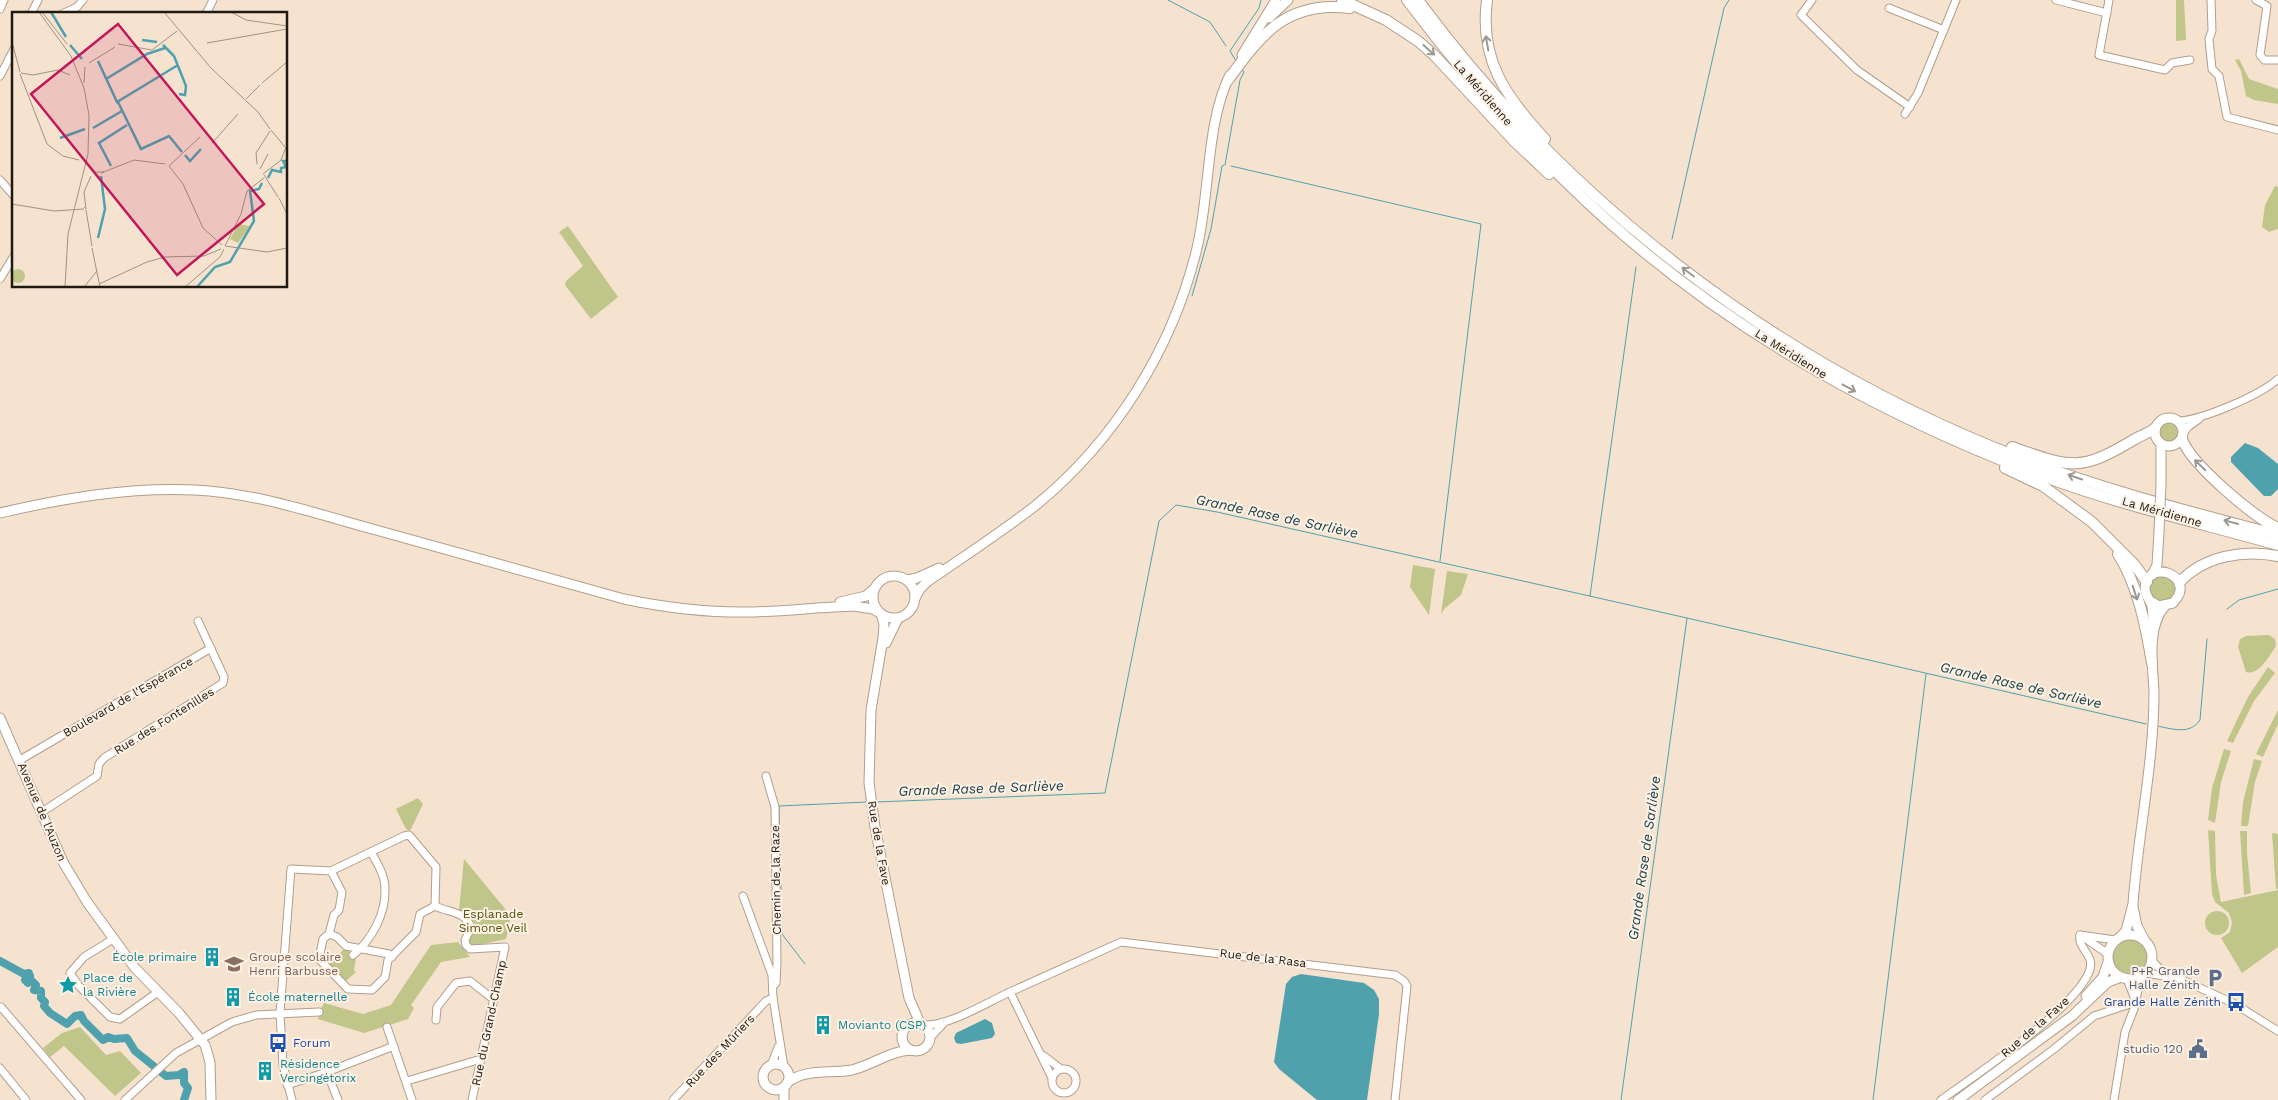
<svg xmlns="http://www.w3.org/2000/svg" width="2278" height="1100" viewBox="0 0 2278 1100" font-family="'Work Sans',sans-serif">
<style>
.green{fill:#c0c589}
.water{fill:#4fa1ad}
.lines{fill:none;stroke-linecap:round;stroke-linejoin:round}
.stream{stroke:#4fa1ad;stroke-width:1}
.river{stroke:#4fa1ad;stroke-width:8}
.minor-casing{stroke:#b19e8c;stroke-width:9}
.major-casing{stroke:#b19e8c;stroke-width:11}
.highway-casing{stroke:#b19e8c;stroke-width:12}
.minor{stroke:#fff;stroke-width:7}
.major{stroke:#fff;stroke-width:9}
.highway{stroke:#fff;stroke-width:10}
.major-bridge-casing{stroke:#b19e8c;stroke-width:11;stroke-linecap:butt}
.major-bridge{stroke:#fff;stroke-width:9}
.oneway{stroke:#9b9894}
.labels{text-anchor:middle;stroke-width:4;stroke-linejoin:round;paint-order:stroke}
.street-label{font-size:12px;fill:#201912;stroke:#fdf1e5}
.park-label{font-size:12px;fill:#4f5208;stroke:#fdf1e5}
.culture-label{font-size:12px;fill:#0d838f;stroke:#fdf1e5;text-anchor:start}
.education-label{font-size:12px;fill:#785e54;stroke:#fdf1e5;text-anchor:start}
.service-label{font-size:12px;fill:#4e5e75;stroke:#fdf1e5;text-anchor:end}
.transit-label{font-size:12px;fill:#164399;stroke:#fdf1e5;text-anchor:end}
.water-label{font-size:14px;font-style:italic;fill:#1c4349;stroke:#fdf1e5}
.inset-river{fill:none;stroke:#4fa1ad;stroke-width:2.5}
.inset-road{fill:none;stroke:#a09283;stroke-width:1}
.view{fill:#c2185b;fill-opacity:0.15;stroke:#c2185b;stroke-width:2.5}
.inset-edge{fill:none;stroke:#201912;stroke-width:2.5}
</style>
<rect width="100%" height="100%" fill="#f6e3cf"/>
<g class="green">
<path d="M 2176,0 L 2184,0 L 2186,40 L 2176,41 Z"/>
<path d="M 2239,59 L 2249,79 L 2278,89 L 2278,104 L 2254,100 L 2246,96 L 2241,71 L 2235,60 Z"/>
<path d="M 2275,186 L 2278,187 L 2278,229 L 2269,232 L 2262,227 L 2265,205 Z"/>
<path d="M 568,226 L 618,297 L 591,319 L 565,285 L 566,281 L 583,266 L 559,232 Z"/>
<circle cx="2168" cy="432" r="10"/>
<path d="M 1413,565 L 1435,569 L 1429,615 L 1410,587 Z"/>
<path d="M 1447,571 L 1468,574 L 1461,595 L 1445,608 L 1441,614 Z"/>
<circle cx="2163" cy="589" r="13"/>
<path d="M 2269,635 L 2275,639 L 2276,646 C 2270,655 2259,676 2246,672 L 2238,647 L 2240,639 L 2246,636 Z"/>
<path d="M 2268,667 L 2275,673 L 2254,701 L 2233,743 L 2227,741 L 2248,697 Z"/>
<path d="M 2278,710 L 2278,724 L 2263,757 L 2256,754 Z"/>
<path d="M 2224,749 L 2231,751 L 2221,782 L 2215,823 L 2208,820 L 2212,788 Z"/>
<path d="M 2254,759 L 2262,761 L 2255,782 L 2248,826 L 2241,826 L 2243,802 Z"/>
<path d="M 418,798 L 423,804 L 410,831 L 406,829 L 396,809 Z"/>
<path d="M 2208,830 L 2215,831 L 2216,875 L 2221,902 L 2278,890 L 2278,947 L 2242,973 L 2221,938 L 2230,932 L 2232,922 L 2229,913 L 2215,902 L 2212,894 Z"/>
<path d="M 2240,831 L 2247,831 L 2247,853 L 2251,893 L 2244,895 Z"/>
<path d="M 2272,833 L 2278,834 L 2278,889 L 2276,889 Z"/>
<path d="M 464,859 L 511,916 L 506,939 L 474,946 L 469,942 L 476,925 L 467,913 L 459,910 Z"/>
<circle cx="2217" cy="923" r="12"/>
<circle cx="2130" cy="958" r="18"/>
<path d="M 458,942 L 470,957 L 441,962 L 411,1005 L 414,1008 L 408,1019 L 364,1033 L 318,1019 L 319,1012 L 324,1003 L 363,1014 L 391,1005 L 431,945 Z"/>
<path d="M 345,948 L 356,958 L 354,970 L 356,972 L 346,981 L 329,964 Z"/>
<path d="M 80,1027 L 106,1055 L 120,1051 L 141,1073 L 115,1096 L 64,1046 L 50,1057 L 43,1048 L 62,1033 Z"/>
</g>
<g class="water">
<path d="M 2245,443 L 2258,448 L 2278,464 L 2278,489 L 2271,496 L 2264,496 L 2231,462 L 2231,457 Z"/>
<path d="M 1301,974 L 1364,983 L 1374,990 L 1379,999 L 1379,1014 L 1367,1100 L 1317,1100 L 1279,1069 L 1274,1062 L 1286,984 L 1292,977 Z"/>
<path d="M 985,1019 L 992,1023 L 995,1034 L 992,1038 L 961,1044 L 956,1043 L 954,1038 L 956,1033 Z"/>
</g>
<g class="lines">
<g class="stream">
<path d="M 1168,0 L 1210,22 L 1226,46"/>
<path d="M 1236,61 L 1230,51 L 1259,8 L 1261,0"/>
<path d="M 1225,165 L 1240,80 L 1244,72 L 1241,68"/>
<path d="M 1231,166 L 1481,224 L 1440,561"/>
<path d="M 1672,239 L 1724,8 L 1729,0"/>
<path d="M 1192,296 L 1211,229 L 1222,166 L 1224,165"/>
<path d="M 1590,596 L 1636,267"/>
<path d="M 2227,609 L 2239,600 L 2278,589"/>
<path d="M 2157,726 C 2173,729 2190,735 2200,720 L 2207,639"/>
<path d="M 876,802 L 1105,793 L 1159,521 L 1176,505 L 1217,512 L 1687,618"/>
<path d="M 805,964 L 782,934 L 779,806 L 867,802"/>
<path d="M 1621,1100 L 1687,618 L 2146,724"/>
<path d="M 1873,1100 L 1926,674"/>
</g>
<path class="river" d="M 0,961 L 24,974 L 29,973 L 30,976 L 25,980 L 28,983 L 32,981 L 36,985 L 34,990 L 41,991 L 41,998 L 45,1002 L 44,1006 L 50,1013 L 67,1024 L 75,1016 L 81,1015 L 84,1021 L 103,1040 L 108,1037 L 114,1039 L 127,1038 L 135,1051 L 166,1076 L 179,1075 L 184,1072 L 184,1083 L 188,1088 L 184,1100"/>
<g class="minor-casing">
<g id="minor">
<path d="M 1812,0 L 1801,15 L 1857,70 L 1910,107"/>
<path d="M 2056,0 L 2107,13"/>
<path d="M 2109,0 L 2099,55 L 2165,70 L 2172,63 L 2190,60"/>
<path d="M 2211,0 L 2212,31 L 2209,39 L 2212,69 L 2219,76 L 2227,117 L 2278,130"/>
<path d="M 2256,0 L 2267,6 L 2260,55 L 2264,60 L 2278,60"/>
<path d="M 1889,8 L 1944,30"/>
<path d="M 0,9 L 4,0"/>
<path d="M 31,14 L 38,0"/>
<path d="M 62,14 L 77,7 L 83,0"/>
<path d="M 206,14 L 213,0"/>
<path d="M 0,76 L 14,49"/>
<path d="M 1905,114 L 1918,93 L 1956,0"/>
<path d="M 0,180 L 14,196"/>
<path d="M 0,279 L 14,256"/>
<path d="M 2178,421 C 2203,420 2260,395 2278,379"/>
<path d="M 2183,434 L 2188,427 L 2199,419"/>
<path d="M 20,760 L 211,648"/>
<path d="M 766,776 L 775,807 L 777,962 L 776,983 L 774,985"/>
<path d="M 42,812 L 97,776 L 99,764 L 104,758 L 223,683 L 224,677 L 198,621"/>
<path d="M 331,871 L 342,892 L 339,910 L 334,915 L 329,934 L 323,939 L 319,959 L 348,989 L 372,990 L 385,977 L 388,960 L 416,932 L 420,914 L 435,906"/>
<path d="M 743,896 L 772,975 L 773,998 L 784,1067"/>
<path d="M 329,934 L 337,937 L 346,946 L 389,954 L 392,957"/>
<path d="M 2080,935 L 2115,940"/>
<path d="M 2082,936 L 2108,954"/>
<path d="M 113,939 L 84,957 L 70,973 L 79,986 L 110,1017 L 120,1019 L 158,992"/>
<path d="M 353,955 C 372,940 386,913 385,889 C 385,875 377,863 371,852"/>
<path d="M 2152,961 L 2161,970 L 2235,1004 L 2278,1031"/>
<path d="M 2146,973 L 2170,977"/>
<path d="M 2127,979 L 2136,1002"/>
<path d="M 1010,992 L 1121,942 L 1395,975 L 1404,981 L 1407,986 L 1395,1100"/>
<path d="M 1,1007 L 81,1100"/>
<path d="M 436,1020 L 437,1007 L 456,983 L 470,981 L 493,999"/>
<path d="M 925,1025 C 951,1025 986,1003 1010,992 L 1052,1078"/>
<path d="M 387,1027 L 412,1100"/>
<path d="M 931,1037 L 943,1024"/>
<path d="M 1044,1056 L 1061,1069"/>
<path d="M 771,1066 L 778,1047"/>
<path d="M 0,1068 L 26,1100"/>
<circle cx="1064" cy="1081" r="12"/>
<path d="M 327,1072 L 338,1100"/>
<path d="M 407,1081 L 481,1059"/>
<path d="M 287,1085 L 327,1072 L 394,1046"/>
<path d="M 125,1100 L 176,1053 L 232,1022 L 256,1015 L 319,1012"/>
<path d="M 292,1100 L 283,1065 L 280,1013 L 291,869 L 331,871 L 404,836 L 409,835 L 436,867 L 435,906 C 449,913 466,911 471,928 L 465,940 L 466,945 L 470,949 L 505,947 L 472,1100"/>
<path d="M 673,1100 L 766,1001 L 773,998"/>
<path d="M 1941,1100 C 1974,1076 2080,1006 2090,969 C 2094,954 2077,948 2080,935"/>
<path d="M 1985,1100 L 2054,1049 L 2094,1016 L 2136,1002"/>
<path d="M 2114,1100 L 2125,1032 L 2134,1009 L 2141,976"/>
</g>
</g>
<g class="major-casing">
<g id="major">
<path d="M 1269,18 L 1288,0"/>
<path d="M 1242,55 L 1276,0"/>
<circle cx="2169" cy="432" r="14"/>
<path d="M 2161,484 L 2161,445"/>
<path d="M 0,513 C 65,498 128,487 195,490 C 257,493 317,514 376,530 C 458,553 541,576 624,599 C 667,608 710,613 754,612 C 788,611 821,607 854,606 L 873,609 L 880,613"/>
<path d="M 2152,575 L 2157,565 L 2159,532"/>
<circle cx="894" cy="597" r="21"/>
<path d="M 907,580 L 917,578 L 939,568"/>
<path d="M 915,598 L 920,589 L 927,582 C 963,557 1000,533 1035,506 C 1115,441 1173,348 1197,248 C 1210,195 1206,122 1230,75"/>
<path d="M 2150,601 L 2159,606 L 2173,603 C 2199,576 2147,557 2145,588 C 2145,595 2150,600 2152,606 C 2153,613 2153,619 2153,626"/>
<path d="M 840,602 L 866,596 L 874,589"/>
<path d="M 881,614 L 884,624 L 883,638 L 871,710 L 869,783 L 875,827 L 909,998 L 920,1023"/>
<path d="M 886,643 L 898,618"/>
<path d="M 0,718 L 63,862 L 87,902 L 135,968 L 179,1013 L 205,1045 L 210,1062 L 211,1100"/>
<path d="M 2133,907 L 2137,926 L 2144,939"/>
<circle cx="2130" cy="957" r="22"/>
<path d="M 2121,936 L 2126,931 L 2133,904 C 2138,833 2154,763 2154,692 C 2153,666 2146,627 2165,606"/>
<path d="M 2086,996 L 2103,977 L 2108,962"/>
<circle cx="916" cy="1037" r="14"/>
<circle cx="776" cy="1077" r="13"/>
<path d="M 787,1083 C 804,1068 831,1074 852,1070 C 872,1065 890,1051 911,1050"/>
<path d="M 784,1087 L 784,1100"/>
<path d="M 1958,1100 L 2072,1016 L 2108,982 L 2121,977"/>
</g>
</g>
<g class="highway-casing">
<g id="highway">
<path d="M 1342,0 L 1386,20 L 1418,41 L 1434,55 L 1514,141 L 1549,174"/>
<path d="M 1407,0 C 1467,80 1534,155 1609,222 C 1735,334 1887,418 2045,477 C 2120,505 2200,523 2278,545"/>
<path d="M 1418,0 C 1564,198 1767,355 1995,448 C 2086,485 2182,510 2278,535"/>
<path d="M 1487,0 C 1479,60 1506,97 1545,139"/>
<path d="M 1228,80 C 1261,35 1286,0 1350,8"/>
<path d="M 2182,439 C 2190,463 2254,518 2278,528"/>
<path d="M 2012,447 C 2072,468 2080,472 2135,439 C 2142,435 2149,433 2155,428"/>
<path d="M 2005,468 L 2043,486 L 2092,522 L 2134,564 L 2147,582"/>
<path d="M 2118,554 C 2138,585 2146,627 2152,663"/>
<path d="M 2179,583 C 2203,556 2244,549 2278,556"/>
</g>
</g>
<use href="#minor" class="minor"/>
<use href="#major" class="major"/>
<use href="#highway" class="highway"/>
<g class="major-bridge-casing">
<path id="major-bridge" d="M 2159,532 L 2161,484"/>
</g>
<use href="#major-bridge" class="major-bridge"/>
</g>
<defs><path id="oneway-shaft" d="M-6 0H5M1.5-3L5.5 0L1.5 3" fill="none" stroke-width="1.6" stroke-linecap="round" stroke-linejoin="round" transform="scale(1.25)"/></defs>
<g class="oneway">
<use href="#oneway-shaft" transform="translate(1487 43) rotate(-100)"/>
<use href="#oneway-shaft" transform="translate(1429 50) rotate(42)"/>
<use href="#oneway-shaft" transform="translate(1688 272) rotate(-143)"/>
<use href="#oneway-shaft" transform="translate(1849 388) rotate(29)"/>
<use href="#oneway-shaft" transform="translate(2200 465) rotate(-136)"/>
<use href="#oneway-shaft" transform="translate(2075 477) rotate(-161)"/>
<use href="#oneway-shaft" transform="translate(2231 522) rotate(-165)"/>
<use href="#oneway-shaft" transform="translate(2135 593) rotate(72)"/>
</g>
<defs>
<g id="building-bare" transform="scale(1.5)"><path d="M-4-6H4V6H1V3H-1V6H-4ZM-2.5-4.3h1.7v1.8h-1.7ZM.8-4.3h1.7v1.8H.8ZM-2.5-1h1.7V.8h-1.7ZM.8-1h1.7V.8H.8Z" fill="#0f9aa8" stroke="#fdf1e5" stroke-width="2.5" paint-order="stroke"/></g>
<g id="school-bare" transform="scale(1.5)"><path d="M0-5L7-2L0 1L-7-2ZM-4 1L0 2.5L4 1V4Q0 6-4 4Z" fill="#8d6e63" stroke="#fdf1e5" stroke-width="2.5" paint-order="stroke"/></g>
<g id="parking-bare" transform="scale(1.5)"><path d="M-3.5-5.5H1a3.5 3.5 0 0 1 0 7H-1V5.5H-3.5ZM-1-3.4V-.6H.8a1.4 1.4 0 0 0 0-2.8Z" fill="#5c6f8a" stroke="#fdf1e5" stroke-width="2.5" paint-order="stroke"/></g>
<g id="sight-bare" transform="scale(1.5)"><path d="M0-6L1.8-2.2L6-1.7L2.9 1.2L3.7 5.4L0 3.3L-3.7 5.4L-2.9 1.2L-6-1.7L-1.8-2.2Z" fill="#0f9aa8" stroke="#fdf1e5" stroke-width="2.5" paint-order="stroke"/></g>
<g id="bus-bare" transform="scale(1.5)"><path d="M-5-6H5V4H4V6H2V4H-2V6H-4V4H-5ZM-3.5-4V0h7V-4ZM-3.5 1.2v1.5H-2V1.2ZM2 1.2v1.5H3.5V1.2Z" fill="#1a4fb4" stroke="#fdf1e5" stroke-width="2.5" paint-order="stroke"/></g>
<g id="civic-bare" transform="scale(1.5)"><path d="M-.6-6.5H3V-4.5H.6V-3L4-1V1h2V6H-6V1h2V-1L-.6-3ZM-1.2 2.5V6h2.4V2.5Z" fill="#5c6f8a" stroke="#fdf1e5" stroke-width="2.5" paint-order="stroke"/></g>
</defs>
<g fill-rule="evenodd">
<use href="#building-bare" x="212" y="957"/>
<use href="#school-bare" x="234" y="964"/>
<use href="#parking-bare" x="2215" y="978"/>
<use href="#sight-bare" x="68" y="985"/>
<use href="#building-bare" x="233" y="997"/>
<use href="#bus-bare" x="2236" y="1002"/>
<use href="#building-bare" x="823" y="1025"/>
<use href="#bus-bare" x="278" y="1043"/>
<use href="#civic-bare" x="2198" y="1049"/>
<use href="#building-bare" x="265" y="1071"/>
</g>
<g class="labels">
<g class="street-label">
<text transform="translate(1483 93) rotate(49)" y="4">La Méridienne</text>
<text transform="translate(1791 354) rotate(32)" y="4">La Méridienne</text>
<text transform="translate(2162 512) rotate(16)" y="4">La Méridienne</text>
<text transform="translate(128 697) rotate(-30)" y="4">Boulevard de l'Espérance</text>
<text transform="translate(164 721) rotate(-32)" y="4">Rue des Fontenilles</text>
<text transform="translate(42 812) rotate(67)" y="4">Avenue de l'Auzon</text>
<text transform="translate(879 843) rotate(80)" y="4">Rue de la Fave</text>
<text transform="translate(776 880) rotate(-91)" y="4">Chemin de la Raze</text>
<text transform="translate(1263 958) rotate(7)" y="4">Rue de la Rasa</text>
<text transform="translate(489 1023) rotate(-78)" y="4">Rue du Grand-Champ</text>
<text transform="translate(2035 1027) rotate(-41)" y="4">Rue de la Fave</text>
<text transform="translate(720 1051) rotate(-47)" y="4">Rue des Mûriers</text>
</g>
<g class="park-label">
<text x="493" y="918">Esplanade<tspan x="493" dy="14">Simone Veil</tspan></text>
</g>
<g class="culture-label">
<text x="197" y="961" text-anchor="end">École primaire</text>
<text x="83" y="982">Place de<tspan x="83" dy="14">la Rivière</tspan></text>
<text x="248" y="1001">École maternelle</text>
<text x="838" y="1029">Movianto (CSP)</text>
<text x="280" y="1068">Résidence<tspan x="280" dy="14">Vercingétorix</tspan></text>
</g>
<g class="education-label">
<text x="249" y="961">Groupe scolaire<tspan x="249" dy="14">Henri Barbusse</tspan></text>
</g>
<g class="service-label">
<text x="2200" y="975">P+R Grande<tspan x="2200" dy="14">Halle Zénith</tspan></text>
<text x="2183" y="1053">studio 120</text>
</g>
<g class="transit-label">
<text x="2221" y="1006">Grande Halle Zénith</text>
<text x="293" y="1047" text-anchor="start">Forum</text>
</g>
<g class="water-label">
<text transform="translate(1277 516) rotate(12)" y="5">Grande Rase de Sarliève</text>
<text transform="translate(2021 685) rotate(13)" y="5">Grande Rase de Sarliève</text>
<text transform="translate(981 788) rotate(-2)" y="5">Grande Rase de Sarliève</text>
<text transform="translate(1644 858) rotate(-82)" y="5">Grande Rase de Sarliève</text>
</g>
</g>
<g transform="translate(12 12)">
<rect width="275" height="275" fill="#f6e3cf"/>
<path d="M 226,212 L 238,214 L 226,231 L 218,227 ZM-1 264a7 7 0 1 1 14 0a7 7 0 1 1-14 0Z" fill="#c0c589"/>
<path class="inset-river" d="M 39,0 L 54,25M 130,28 L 145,30M 58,33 L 70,47M 151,33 L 162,44M 162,44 L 174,74 L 173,83 L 167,82M 86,49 L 105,90 L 166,53M 94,67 L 135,42 L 153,36M 106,90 L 129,137 L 157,124 L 170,140M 81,116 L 110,99M 48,126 L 73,117M 173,143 L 178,149 L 189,137M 99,154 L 87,131 L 115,113M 256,166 L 260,158 L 269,160 L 269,156 L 274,155 L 271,149 L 275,149M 86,226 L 93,197 L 89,164M 185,275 L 203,255 L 218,250 L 242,209 L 238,179 L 247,177 L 250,171"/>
<path class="inset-road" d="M 27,0 L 59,44 L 72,76 L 77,103 L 76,142 L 56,222 L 53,275M 30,0 L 55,32M 152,0 L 199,56 L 246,100 L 258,117M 219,0 L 234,8 L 275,14M 0,30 L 8,60M 195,31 L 275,17M 106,32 L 140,38 L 165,19M 77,51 L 103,35M 9,61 L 21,63 L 46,58 L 58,63M 8,62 L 35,132 L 51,144 L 67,148M 72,71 L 73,55M 250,71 L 275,50M 234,87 L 248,73M 259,118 L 273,135M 200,131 L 226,102M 245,152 L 244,141 L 258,119M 78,154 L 83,160 L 92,160M 157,154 L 171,172 L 191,216 L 210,233M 157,154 L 188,125M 248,157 L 256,142M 89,161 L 122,148 L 153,152M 251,162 L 269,148 L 274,135M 252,163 L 266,185M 267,186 L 275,202M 0,192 L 42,199 L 72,197M 72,195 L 74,197 L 72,180 L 79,164M 74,198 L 80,234M 213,234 L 229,202 L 235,179 L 252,166M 213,234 L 255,240 L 275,236M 80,236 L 88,275M 87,272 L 135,250 L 153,245 L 192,244 L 209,237M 72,275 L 85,259M 173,275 L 208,245 L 212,237"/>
<path class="view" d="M 106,12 L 252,192 L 165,263 L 19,82 Z"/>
<rect width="275" height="275" class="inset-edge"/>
</g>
</svg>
